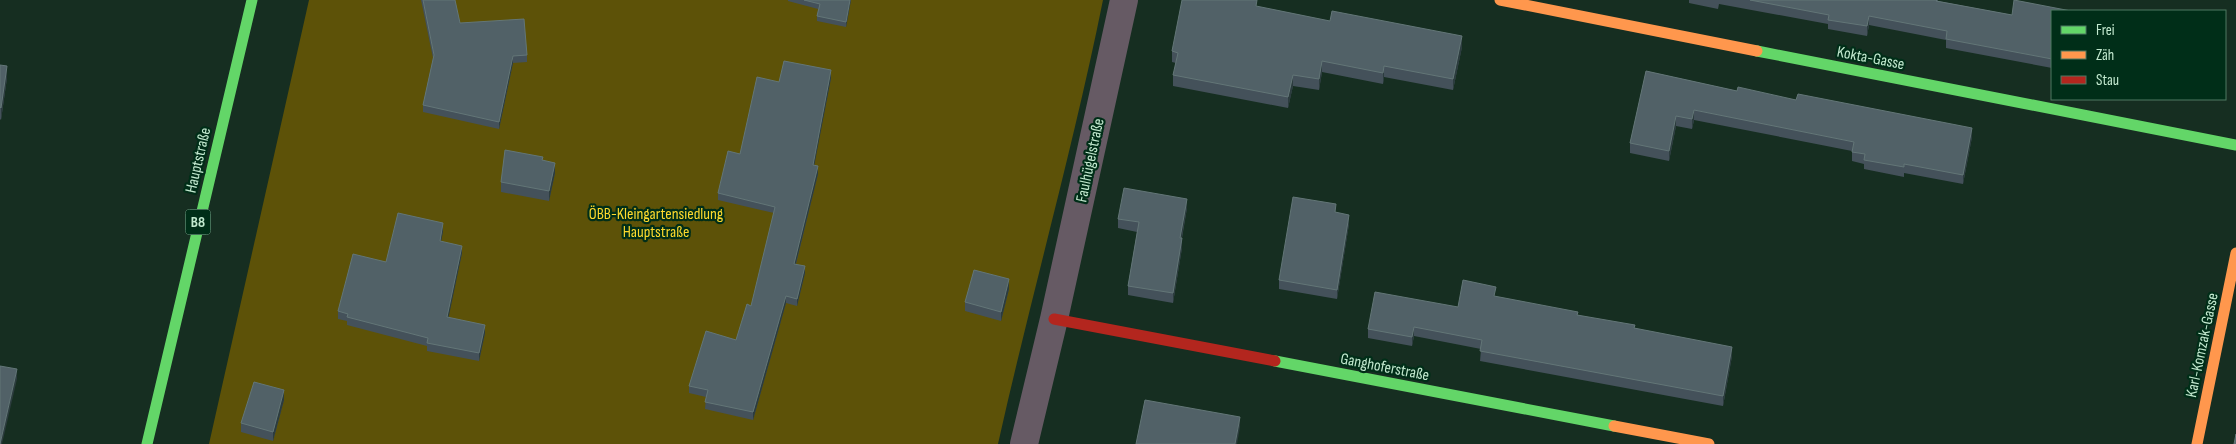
<svg xmlns="http://www.w3.org/2000/svg" width="2236" height="444" viewBox="0 0 2236 444" font-family="'Sofia Sans Condensed',sans-serif">
<style>
.green{fill:#5d5208}
.lines{fill:none;stroke-linecap:round;stroke-linejoin:round}
.street{stroke:#665a64;stroke-width:28}
.fast{stroke:#63d668;stroke-width:11}
.slow{stroke:#ff974d;stroke-width:11}
.jam{stroke:#b3261e;stroke-width:11}
.wall{fill:#44515a}
.shaded-wall{fill:#2c3c3e}
.building{fill:#516167;stroke:#637677}
.labels{text-anchor:middle;stroke-width:4.5;stroke-linejoin:round;paint-order:stroke}
.shield{fill:#002e18;stroke:#88b299;stroke-width:1}
.shield-label{font-size:15px;font-weight:bold;fill:#c3ead0}
.street-label{font-size:16px;fill:#c3ead0;stroke:#002e18}
.park-label{font-size:16px;fill:#fdda2d;stroke:#002e18}
</style>
<rect width="100%" height="100%" fill="#162e21"/>
<path class="green" d="M 309,0 L 1103,0 C 1073,149 1031,296 998,444 L 209,444 Z"/>
<g class="lines">
<path class="street" d="M 1024,444 L 1054,319 L 1124,0"/>
<g class="fast">
<path d="M 1757,51 L 2236,145"/>
<path d="M 1275,361 L 1614,426"/>
<path d="M 147,444 L 252,0"/>
</g>
<g class="slow">
<path d="M 1500,0 L 1757,51"/>
<path d="M 1614,426 L 1709,444"/>
<path d="M 2197,444 L 2236,253"/>
</g>
<path class="jam" d="M 1054,319 L 1275,361"/>
</g>
<g class="wall">
<path d="M 421,0 L 455,0 L 460,23 L 527,55 L 527,62 L 513,63 L 499,129 L 423,112 L 423,105 L 433,58 Z"/>
<path d="M 788,0 L 851,0 L 846,27 L 817,21 L 817,16 L 818,9 L 788,1 Z"/>
<path d="M 1689,0 L 1938,0 L 1938,1 L 2012,15 L 2052,11 L 2052,68 L 1946,48 L 1946,40 L 1869,25 L 1867,36 L 1828,29 L 1828,24 L 1719,4 L 1718,9 L 1689,3 Z"/>
<path d="M 1257,7 L 1462,47 L 1453,90 L 1384,77 L 1383,84 L 1322,72 L 1319,90 L 1293,86 L 1288,108 L 1173,86 L 1173,75 L 1176,63 L 1172,62 L 1172,51 Z"/>
<path d="M 0,65 L 7,78 L 1,120 L 0,119 Z"/>
<path d="M 1646,71 L 1737,91 L 1796,100 L 1972,137 L 1963,184 L 1904,173 L 1904,177 L 1864,169 L 1864,164 L 1852,161 L 1852,151 L 1694,120 L 1692,129 L 1676,126 L 1669,161 L 1630,153 L 1630,143 Z"/>
<path d="M 831,78 L 814,165 L 818,174 L 796,264 L 805,273 L 797,306 L 786,303 L 753,420 L 705,409 L 706,397 L 689,393 L 689,386 L 736,340 L 751,306 L 774,213 L 718,200 L 718,193 L 779,82 Z"/>
<path d="M 543,160 L 555,173 L 549,201 L 501,192 L 501,182 Z"/>
<path d="M 1187,208 L 1182,238 L 1182,248 L 1173,303 L 1128,295 L 1128,286 L 1137,232 L 1118,228 L 1118,219 Z"/>
<path d="M 1336,212 L 1349,224 L 1337,299 L 1279,289 L 1279,280 Z"/>
<path d="M 443,231 L 441,241 L 462,253 L 448,318 L 485,333 L 479,361 L 427,351 L 427,346 L 347,325 L 347,321 L 338,319 L 338,311 L 386,262 Z"/>
<path d="M 1009,289 L 1001,321 L 965,311 L 965,302 Z"/>
<path d="M 1496,297 L 1635,328 L 1732,356 L 1723,406 L 1480,361 L 1481,349 L 1414,336 L 1412,346 L 1368,338 L 1368,329 L 1458,307 Z"/>
<path d="M 284,400 L 273,441 L 241,432 L 241,423 Z"/>
</g>
<g class="shaded-wall">
<path d="M 850,0 L 851,0 L 846,27 L 846,22 Z"/>
<path d="M 1869,16 L 1869,25 L 1867,36 L 1867,26 Z"/>
<path d="M 1462,36 L 1462,47 L 1453,90 L 1453,79 Z"/>
<path d="M 513,56 L 513,63 L 499,129 L 499,122 Z"/>
<path d="M 1322,61 L 1322,72 L 1319,90 L 1319,79 Z"/>
<path d="M 7,66 L 7,78 L 1,120 L 1,108 Z"/>
<path d="M 1384,66 L 1384,77 L 1383,84 L 1383,73 Z"/>
<path d="M 831,70 L 831,78 L 813,172 L 813,165 Z"/>
<path d="M 1293,75 L 1293,86 L 1288,108 L 1288,97 Z"/>
<path d="M 1694,110 L 1694,120 L 1692,129 L 1692,119 Z"/>
<path d="M 1676,116 L 1676,126 L 1669,161 L 1669,151 Z"/>
<path d="M 1972,128 L 1972,137 L 1963,184 L 1963,175 Z"/>
<path d="M 555,163 L 555,173 L 549,201 L 549,191 Z"/>
<path d="M 818,166 L 818,174 L 794,271 L 794,264 Z"/>
<path d="M 1187,199 L 1187,208 L 1180,247 L 1180,238 Z"/>
<path d="M 1349,215 L 1349,224 L 1337,299 L 1337,290 Z"/>
<path d="M 443,223 L 443,231 L 440,248 L 440,241 Z"/>
<path d="M 1182,238 L 1182,248 L 1173,303 L 1173,293 Z"/>
<path d="M 462,246 L 462,253 L 447,325 L 447,317 Z"/>
<path d="M 805,266 L 805,273 L 797,306 L 797,299 Z"/>
<path d="M 1009,279 L 1009,289 L 1001,321 L 1001,312 Z"/>
<path d="M 786,296 L 786,303 L 753,420 L 753,412 Z"/>
<path d="M 485,325 L 485,333 L 479,361 L 479,353 Z"/>
<path d="M 1414,327 L 1414,336 L 1412,346 L 1412,337 Z"/>
<path d="M 1732,347 L 1732,356 L 1723,406 L 1723,396 Z"/>
<path d="M 17,369 L 17,379 L 2,444 L 0,444 Z"/>
<path d="M 284,390 L 284,400 L 273,441 L 273,432 Z"/>
<path d="M 1240,417 L 1240,427 L 1237,444 L 1235,444 Z"/>
</g>
<g class="building">
<path d="M 423,0 L 455,0 L 460,23 L 524,19 L 527,55 L 513,56 L 499,122 L 423,105 L 434,55 Z"/>
<path d="M 804,0 L 850,0 L 846,22 L 817,16 L 820,4 Z"/>
<path d="M 1182,0 L 1257,0 L 1256,6 L 1330,21 L 1332,11 L 1462,36 L 1453,79 L 1384,66 L 1383,73 L 1322,61 L 1319,79 L 1293,75 L 1288,97 L 1173,75 L 1178,53 L 1172,51 Z"/>
<path d="M 1750,0 L 1937,0 L 1936,1 L 2012,15 L 2014,0 L 2071,11 L 2052,11 L 2052,59 L 1946,39 L 1947,31 L 1869,16 L 1867,26 L 1828,20 L 1829,15 Z"/>
<path d="M 784,61 L 831,70 L 813,165 L 818,166 L 794,264 L 805,266 L 797,299 L 786,296 L 753,412 L 705,402 L 708,390 L 689,386 L 706,331 L 736,340 L 747,304 L 751,306 L 775,207 L 718,193 L 728,151 L 740,154 L 757,77 L 779,82 Z"/>
<path d="M 0,65 L 7,66 L 1,108 L 0,107 Z"/>
<path d="M 1646,71 L 1737,91 L 1738,87 L 1796,100 L 1798,94 L 1972,128 L 1963,175 L 1904,164 L 1904,167 L 1864,160 L 1865,154 L 1852,152 L 1854,142 L 1694,110 L 1692,119 L 1676,116 L 1669,151 L 1630,143 Z"/>
<path d="M 505,150 L 543,157 L 542,160 L 555,163 L 549,191 L 501,182 Z"/>
<path d="M 1124,188 L 1187,199 L 1180,238 L 1182,238 L 1173,293 L 1128,286 L 1139,222 L 1118,219 Z"/>
<path d="M 1293,197 L 1336,204 L 1335,212 L 1349,215 L 1337,290 L 1279,280 Z"/>
<path d="M 398,213 L 443,223 L 440,241 L 462,246 L 447,317 L 485,325 L 479,353 L 427,343 L 428,338 L 347,317 L 348,314 L 338,311 L 353,254 L 386,262 Z"/>
<path d="M 974,270 L 1009,279 L 1001,312 L 965,302 Z"/>
<path d="M 1463,280 L 1496,287 L 1494,296 L 1578,312 L 1577,315 L 1635,325 L 1634,328 L 1732,347 L 1723,396 L 1480,351 L 1482,340 L 1414,327 L 1412,337 L 1368,329 L 1375,292 L 1458,307 Z"/>
<path d="M 0,366 L 17,369 L 0,444 Z"/>
<path d="M 254,382 L 284,390 L 273,432 L 241,423 Z"/>
<path d="M 1145,400 L 1240,417 L 1235,444 L 1136,444 Z"/>
<path d="M 2236,434 L 2236,444 L 2234,444 Z"/>
</g>
<g class="labels">
<rect class="shield" x="185.5" y="209.5" width="25" height="25" rx="4"/>
<g class="shield-label">
<text x="198" y="227">B8</text>
</g>
<g class="street-label">
<text transform="translate(1871 57) rotate(11)" y="6">Kokta-Gasse</text>
<text transform="translate(197 160) rotate(-77)" y="6">Hauptstraße</text>
<text transform="translate(1089 160) rotate(-78)" y="6">Faulhügelstraße</text>
<text transform="translate(2201 345) rotate(-78)" y="6">Karl-Komzak-Gasse</text>
<text transform="translate(1385 366) rotate(11)" y="6">Ganghoferstraße</text>
</g>
<g class="park-label">
<text x="656" y="219">ÖBB-Kleingartensiedlung<tspan x="656" dy="18">Hauptstraße</tspan></text>
</g>
</g>
<rect x="2051" y="10" width="175" height="90" fill="#002e18" stroke="#4e7962"/>
<rect x="2061" y="26" width="25" height="8" fill="#63d668" stroke="#4e7962"/>
<text x="2096" y="35" font-size="15" fill="#c3ead0">Frei</text>
<rect x="2061" y="51" width="25" height="8" fill="#ff974d" stroke="#4e7962"/>
<text x="2096" y="60" font-size="15" fill="#c3ead0">Zäh</text>
<rect x="2061" y="76" width="25" height="8" fill="#b3261e" stroke="#4e7962"/>
<text x="2096" y="85" font-size="15" fill="#c3ead0">Stau</text>
</svg>
